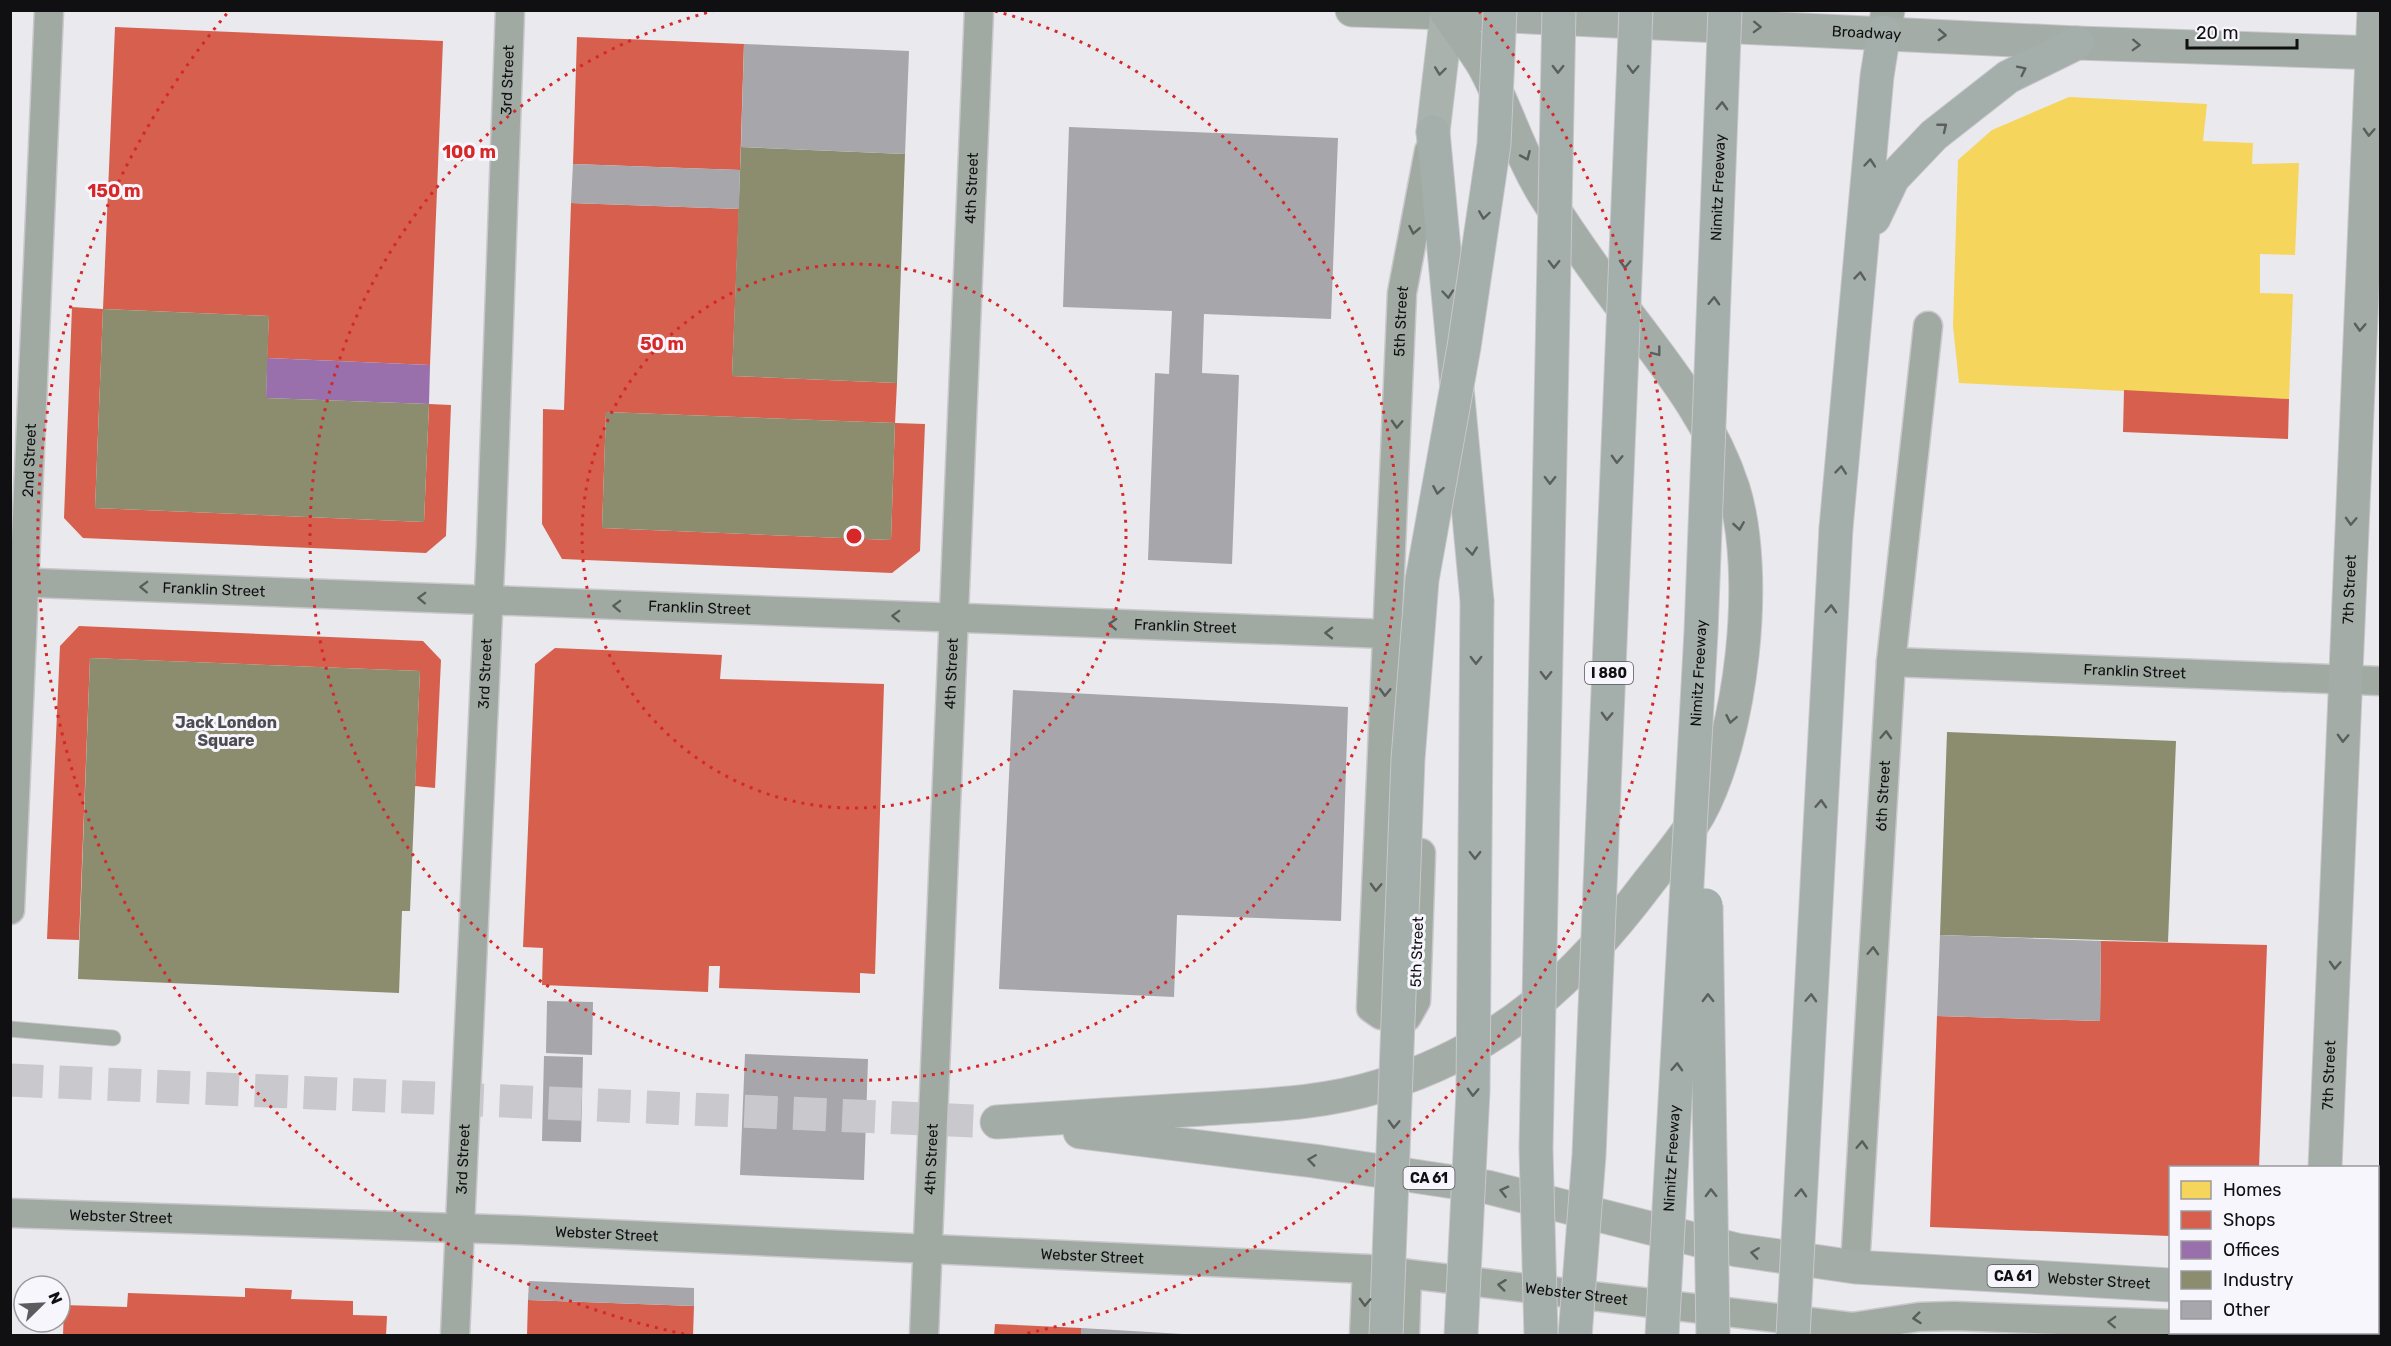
<svg xmlns="http://www.w3.org/2000/svg" width="2391" height="1346" viewBox="0 0 2391 1346" font-family="Rubik,sans-serif">
<style>
.homes{fill:#f6d55c}
.shops{fill:#d6604d}
.offices{fill:#9970ab}
.industry{fill:#8c8c6e}
.building{fill:#a7a6aa}
.lines{fill:none;stroke-linecap:round;stroke-linejoin:round}
.primary-tunnel{stroke:#c9c8cd;stroke-width:33;stroke-dasharray:33 16;stroke-linecap:butt}
.service-casing{stroke:#c8c7ca;stroke-width:17}
.minor-casing{stroke:#c8c7ca;stroke-width:31}
.tertiary-casing{stroke:#c8c7ca;stroke-width:35}
.secondary-casing{stroke:#c8c7ca;stroke-width:35}
.primary-casing{stroke:#c8c7ca;stroke-width:35}
.motorway-casing{stroke:#c8c7ca;stroke-width:35}
.service{stroke:#a0aaa2;stroke-width:15}
.minor{stroke:#a0aaa2;stroke-width:28}
.tertiary{stroke:#a0aaa2;stroke-width:33}
.secondary{stroke:#aab2ad;stroke-width:33}
.primary{stroke:#a3aca6;stroke-width:33}
.motorway{stroke:#a4aeaa;stroke-width:33}
.motorway-bridge-casing{stroke:#c8c7ca;stroke-width:35;stroke-linecap:butt}
.motorway-bridge{stroke:#a4aeaa;stroke-width:33}
.oneway{stroke:#5a5e5c}
.oneway2{stroke:#5a5f5e}
.oneway3{stroke:#5d6160}
.oneway4{stroke:#585d5a}
.ring{fill:none;stroke:#d62828;stroke-width:3;stroke-dasharray:3 6}
.labels{text-anchor:middle;stroke-width:6;stroke-linejoin:round;paint-order:stroke}
.shield{fill:#f6f6fc;stroke:#555558;stroke-width:1.5}
.shield-label{font-size:14px;font-weight:bold;fill:#101012}
.street-label{font-size:15px;fill:#101012;stroke:#f6f6fc}
.neighbourhood-label{font-size:16px;font-weight:bold;fill:#4d4c51;stroke:#f6f6fc}
.centre{fill:#d62828;stroke:#f6f6fc;stroke-width:3}
.ring-label{font-size:18px;text-anchor:middle;font-weight:bold;fill:#d62828;stroke:#f6f6fc;stroke-width:6;stroke-linejoin:round;paint-order:stroke}
</style>
<rect width="100%" height="100%" fill="#eae9ee"/>
<path class="homes" d="M 2069,97 L 2207,104 L 2203,141 L 2253,143 L 2252,164 L 2299,163 L 2295,255 L 2260,254 L 2260,293 L 2293,294 L 2289,399 L 1959,383 L 1953,326 L 1958,160 L 1992,130 Z"/>
<g class="shops">
<path d="M 115,27 L 443,41 L 430,365 L 267,358 L 269,316 L 103,309 Z"/>
<path d="M 577,37 L 744,44 L 740,170 L 573,164 Z"/>
<path d="M 571,203 L 739,209 L 732,376 L 897,383 L 895,423 L 606,412 L 602,528 L 891,540 L 895,423 L 925,424 L 920,551 L 892,573 L 562,559 L 542,524 L 543,409 L 564,410 Z"/>
<path d="M 72,307 L 103,309 L 95,508 L 424,522 L 429,404 L 451,405 L 446,536 L 426,553 L 83,538 L 64,518 Z"/>
<path d="M 2124,390 L 2289,399 L 2288,439 L 2123,432 Z"/>
<path d="M 79,626 L 423,641 L 441,660 L 435,788 L 415,786 L 420,671 L 90,658 L 79,940 L 47,939 L 60,646 Z"/>
<path d="M 555,648 L 722,655 L 720,679 L 884,684 L 875,974 L 860,973 L 860,993 L 719,988 L 720,966 L 709,966 L 708,992 L 542,985 L 543,948 L 523,947 L 535,664 Z"/>
<path d="M 2101,941 L 2267,945 L 2259,1168 L 2170,1168 L 2170,1236 L 1930,1227 L 1937,1016 L 2100,1021 Z"/>
<path d="M 245,1288 L 292,1290 L 291,1299 L 353,1301 L 353,1315 L 387,1316 L 386,1336 L 63,1336 L 64,1305 L 127,1307 L 128,1293 L 245,1297 Z"/>
<path d="M 528,1300 L 694,1306 L 693,1336 L 527,1336 Z"/>
<path d="M 995,1324 L 1081,1328 L 1081,1336 L 994,1336 Z"/>
</g>
<path class="offices" d="M 267,358 L 430,365 L 429,404 L 266,398 Z"/>
<g class="industry">
<path d="M 741,147 L 905,154 L 897,383 L 732,376 Z"/>
<path d="M 103,309 L 269,316 L 266,398 L 429,404 L 424,522 L 95,508 Z"/>
<path d="M 606,412 L 895,423 L 891,540 L 602,528 Z"/>
<path d="M 90,658 L 420,671 L 410,911 L 402,911 L 399,993 L 78,979 Z"/>
<path d="M 1947,732 L 2176,741 L 2168,942 L 1940,935 Z"/>
</g>
<g class="building">
<path d="M 744,44 L 909,51 L 905,154 L 741,147 Z"/>
<path d="M 1069,127 L 1338,138 L 1331,319 L 1204,314 L 1202,373 L 1239,375 L 1232,564 L 1148,560 L 1155,373 L 1169,374 L 1172,311 L 1063,307 Z"/>
<path d="M 573,164 L 740,170 L 739,209 L 571,203 Z"/>
<path d="M 1013,690 L 1348,707 L 1341,921 L 1177,915 L 1174,997 L 999,989 Z"/>
<path d="M 1940,935 L 2101,941 L 2100,1021 L 1937,1016 Z"/>
<path d="M 547,1001 L 593,1002 L 592,1055 L 546,1053 Z"/>
<path d="M 745,1054 L 868,1059 L 864,1180 L 740,1175 Z"/>
<path d="M 544,1056 L 583,1057 L 581,1142 L 542,1141 Z"/>
<path d="M 529,1281 L 694,1288 L 694,1306 L 528,1300 Z"/>
<path d="M 1081,1328 L 1183,1334 L 1183,1336 L 1081,1336 Z"/>
</g>
<g class="lines">
<path class="primary-tunnel" d="M 10,1080 L 997,1122"/>
<g class="service-casing">
<path id="service" d="M 10,1029 L 113,1038"/>
</g>
<g class="minor-casing">
<g id="minor">
<path id="s1" d="M 10,582 L 1387,634"/>
<path id="s2" d="M 1891,662 L 2380,681"/>
<path id="s3" d="M 1421,853 L 1416,1001 L 1407,1017 L 1381,1015 L 1371,1008 L 1402,293 L 1429,151"/>
<path id="s4" d="M 10,910 L 49,10"/>
<path id="s5" d="M 10,1213 L 518,1230 L 1367,1269 L 1852,1327 L 1919,1317 L 1954,1316 L 2170,1324"/>
<path id="s6" d="M 1855,1267 L 1891,662 L 1928,326"/>
<path id="s7" d="M 455,1336 L 491,546 L 510,10"/>
<path id="s8" d="M 924,1336 L 979,10"/>
<path d="M 1364,1336 L 1367,1269"/>
<path d="M 1405,1336 L 1407,1274"/>
</g>
</g>
<g class="tertiary-casing">
<g id="tertiary">
<path d="M 1352,10 L 1447,13"/>
<path d="M 1884,32 L 1888,10"/>
<path d="M 2378,1312 L 2380,1312"/>
</g>
</g>
<g class="secondary-casing">
<g id="secondary">
<path d="M 1433,132 L 1447,13"/>
<path d="M 2317,1336 L 2317,1332"/>
</g>
</g>
<g class="primary-casing">
<g id="primary">
<path id="s9" d="M 1447,13 L 2077,43 L 2380,53"/>
<path d="M 997,1122 C 1066,1117 1134,1113 1203,1109 C 1263,1105 1322,1104 1380,1086 C 1499,1050 1575,980 1648,883 C 1665,861 1685,838 1699,814 C 1742,735 1760,574 1733,488 C 1712,423 1672,373 1632,320 C 1601,279 1571,237 1544,194 C 1520,155 1507,110 1486,70 C 1475,50 1460,32 1447,13"/>
<path id="s10" d="M 1080,1132 L 1314,1161 L 1487,1187 L 1737,1250 L 1855,1267 L 2170,1285"/>
<path id="s11" d="M 2325,1168 L 2374,10"/>
</g>
</g>
<g class="motorway-casing">
<g id="motorway">
<path d="M 1433,132 L 1477,601"/>
<path d="M 1874,218 L 1893,178 L 1934,135 L 2008,77 L 2077,43"/>
<path d="M 1836,528 L 1877,76 L 1884,32"/>
</g>
</g>
<use href="#service" class="service"/>
<use href="#minor" class="minor"/>
<use href="#tertiary" class="tertiary"/>
<use href="#secondary" class="secondary"/>
<use href="#primary" class="primary"/>
<use href="#motorway" class="motorway"/>
<g class="motorway-bridge-casing">
<g id="motorway-bridge">
<path d="M 1706,905 L 1713,1336"/>
<path d="M 1386,1336 L 1408,759 L 1422,580 L 1464,347 L 1494,144 L 1500,10"/>
<path d="M 1461,1336 L 1473,1091 L 1477,601"/>
<path d="M 1541,1336 L 1536,1149 L 1559,10"/>
<path d="M 1575,1336 L 1589,1155 L 1636,10"/>
<path id="s12" d="M 1662,1336 L 1701,632 L 1725,10"/>
<path d="M 1793,1336 L 1836,528"/>
</g>
</g>
<use href="#motorway-bridge" class="motorway-bridge"/>
</g>
<defs><path id="oneway-chevron" d="M-2-3.5L2.5 0L-2 3.5" fill="none" stroke-width="1.6" stroke-linecap="round" stroke-linejoin="round" transform="scale(1.5)"/></defs>
<g class="oneway">
<use href="#oneway-chevron" transform="translate(1757 27) rotate(2)"/>
<use href="#oneway-chevron" transform="translate(1942 35) rotate(3)"/>
<use href="#oneway-chevron" transform="translate(2136 45) rotate(2)"/>
<use href="#oneway-chevron" transform="translate(2369 132) rotate(93)"/>
<use href="#oneway-chevron" transform="translate(1526 156) rotate(66)"/>
<use href="#oneway-chevron" transform="translate(2360 327) rotate(93)"/>
<use href="#oneway-chevron" transform="translate(1657 352) rotate(52)"/>
<use href="#oneway-chevron" transform="translate(2351 521) rotate(93)"/>
<use href="#oneway-chevron" transform="translate(1739 526) rotate(81)"/>
<use href="#oneway-chevron" transform="translate(1731 719) rotate(101)"/>
<use href="#oneway-chevron" transform="translate(2343 738) rotate(92)"/>
<use href="#oneway-chevron" transform="translate(2335 965) rotate(93)"/>
<use href="#oneway-chevron" transform="translate(1312 1160) rotate(-172)"/>
<use href="#oneway-chevron" transform="translate(1504 1191) rotate(-166)"/>
<use href="#oneway-chevron" transform="translate(1755 1253) rotate(-172)"/>
</g>
<g class="oneway2">
<use href="#oneway-chevron" transform="translate(1558 69) rotate(91)"/>
<use href="#oneway-chevron" transform="translate(1633 69) rotate(92)"/>
<use href="#oneway-chevron" transform="translate(2022 70) rotate(-26)"/>
<use href="#oneway-chevron" transform="translate(1722 106) rotate(-88)"/>
<use href="#oneway-chevron" transform="translate(1943 127) rotate(-39)"/>
<use href="#oneway-chevron" transform="translate(1870 163) rotate(-85)"/>
<use href="#oneway-chevron" transform="translate(1484 215) rotate(98)"/>
<use href="#oneway-chevron" transform="translate(1554 264) rotate(91)"/>
<use href="#oneway-chevron" transform="translate(1625 264) rotate(92)"/>
<use href="#oneway-chevron" transform="translate(1860 276) rotate(-84)"/>
<use href="#oneway-chevron" transform="translate(1448 294) rotate(85)"/>
<use href="#oneway-chevron" transform="translate(1714 301) rotate(-88)"/>
<use href="#oneway-chevron" transform="translate(1617 459) rotate(92)"/>
<use href="#oneway-chevron" transform="translate(1841 470) rotate(-84)"/>
<use href="#oneway-chevron" transform="translate(1550 480) rotate(91)"/>
<use href="#oneway-chevron" transform="translate(1438 490) rotate(100)"/>
<use href="#oneway-chevron" transform="translate(1472 551) rotate(84)"/>
<use href="#oneway-chevron" transform="translate(1831 609) rotate(-87)"/>
<use href="#oneway-chevron" transform="translate(1476 660) rotate(90)"/>
<use href="#oneway-chevron" transform="translate(1546 675) rotate(91)"/>
<use href="#oneway-chevron" transform="translate(1607 716) rotate(92)"/>
<use href="#oneway-chevron" transform="translate(1821 804) rotate(-87)"/>
<use href="#oneway-chevron" transform="translate(1475 855) rotate(90)"/>
<use href="#oneway-chevron" transform="translate(1708 998) rotate(-91)"/>
<use href="#oneway-chevron" transform="translate(1811 998) rotate(-87)"/>
<use href="#oneway-chevron" transform="translate(1677 1067) rotate(-87)"/>
<use href="#oneway-chevron" transform="translate(1473 1092) rotate(92)"/>
<use href="#oneway-chevron" transform="translate(1394 1124) rotate(92)"/>
<use href="#oneway-chevron" transform="translate(1711 1193) rotate(-91)"/>
<use href="#oneway-chevron" transform="translate(1801 1193) rotate(-87)"/>
</g>
<use class="oneway3" href="#oneway-chevron" transform="translate(1440 71) rotate(97)"/>
<g class="oneway4">
<use href="#oneway-chevron" transform="translate(1414 230) rotate(101)"/>
<use href="#oneway-chevron" transform="translate(1397 424) rotate(93)"/>
<use href="#oneway-chevron" transform="translate(144 587) rotate(-178)"/>
<use href="#oneway-chevron" transform="translate(422 598) rotate(-178)"/>
<use href="#oneway-chevron" transform="translate(617 606) rotate(-178)"/>
<use href="#oneway-chevron" transform="translate(896 616) rotate(-178)"/>
<use href="#oneway-chevron" transform="translate(1113 624) rotate(-177)"/>
<use href="#oneway-chevron" transform="translate(1329 633) rotate(-179)"/>
<use href="#oneway-chevron" transform="translate(1385 692) rotate(92)"/>
<use href="#oneway-chevron" transform="translate(1886 735) rotate(-87)"/>
<use href="#oneway-chevron" transform="translate(1376 887) rotate(92)"/>
<use href="#oneway-chevron" transform="translate(1873 951) rotate(-87)"/>
<use href="#oneway-chevron" transform="translate(1862 1145) rotate(-87)"/>
<use href="#oneway-chevron" transform="translate(1502 1285) rotate(-173)"/>
<use href="#oneway-chevron" transform="translate(1365 1302) rotate(92)"/>
<use href="#oneway-chevron" transform="translate(1917 1318) rotate(174)"/>
<use href="#oneway-chevron" transform="translate(2112 1322) rotate(-178)"/>
</g>
<g class="ring">
<circle cx="854" cy="536" r="272"/>
<path d="M995 11A544 544 0 1 1 713 11"/>
<path d="M684 1334A816 816 0 0 1 229 11M1479 11A816 816 0 0 1 1024 1334"/>
</g>
<g class="labels">
<g class="shield">
<rect x="1585" y="662" width="48" height="22" rx="4.5"/>
<rect x="1403.5" y="1167" width="51" height="22" rx="4.5"/>
<rect x="1987.5" y="1265" width="51" height="22" rx="4.5"/>
</g>
<g class="shield-label">
<text x="1609" y="678">I 880</text>
<text x="1429" y="1183">CA 61</text>
<text x="2013" y="1281">CA 61</text>
</g>
<g class="street-label">
<text dy="5" stroke="none"><textPath href="#s9" startOffset="420">Broadway</textPath></text>
<text dy="5" stroke="none"><textPath href="#s7" startOffset="1257">3rd Street</textPath></text>
<text dy="5" stroke="none"><textPath href="#s8" startOffset="1149">4th Street</textPath></text>
<text dy="5" stroke="none"><textPath href="#s12" startOffset="1150">Nimitz Freeway</textPath></text>
<text dy="5" stroke="none"><textPath href="#s3" startOffset="892">5th Street</textPath></text>
<text dy="5" stroke="none"><textPath href="#s4" startOffset="450">2nd Street</textPath></text>
<text dy="5" stroke="none"><textPath href="#s11" startOffset="579">7th Street</textPath></text>
<text dy="5" stroke="none"><textPath href="#s1" startOffset="204">Franklin Street</textPath></text>
<text dy="5" stroke="none"><textPath href="#s1" startOffset="690">Franklin Street</textPath></text>
<text dy="5" stroke="none"><textPath href="#s1" startOffset="1176">Franklin Street</textPath></text>
<text dy="5" stroke="none"><textPath href="#s2" startOffset="244">Franklin Street</textPath></text>
<text dy="5" stroke="none"><textPath href="#s7" startOffset="663">3rd Street</textPath></text>
<text dy="5" stroke="none"><textPath href="#s8" startOffset="663">4th Street</textPath></text>
<text dy="5" stroke="none"><textPath href="#s12" startOffset="664">Nimitz Freeway</textPath></text>
<text dy="5" stroke="none"><textPath href="#s6" startOffset="472">6th Street</textPath></text>
<text transform="translate(1417 952) rotate(-88)" y="5">5th Street</text>
<text dy="5" stroke="none"><textPath href="#s11" startOffset="93">7th Street</textPath></text>
<text dy="5" stroke="none"><textPath href="#s7" startOffset="177">3rd Street</textPath></text>
<text dy="5" stroke="none"><textPath href="#s8" startOffset="177">4th Street</textPath></text>
<text dy="5" stroke="none"><textPath href="#s12" startOffset="178">Nimitz Freeway</textPath></text>
<text dy="5" stroke="none"><textPath href="#s5" startOffset="111">Webster Street</textPath></text>
<text dy="5" stroke="none"><textPath href="#s5" startOffset="597">Webster Street</textPath></text>
<text dy="5" stroke="none"><textPath href="#s5" startOffset="1083">Webster Street</textPath></text>
<text dy="5" stroke="none"><textPath href="#s10" startOffset="1032">Webster Street</textPath></text>
<text dy="5" stroke="none"><textPath href="#s5" startOffset="1569">Webster Street</textPath></text>
</g>
<g class="neighbourhood-label">
<text x="226" y="728">Jack London<tspan x="226" dy="18">Square</tspan></text>
</g>
</g>
<circle cx="854" cy="536" r="9" class="centre"/>
<g class="ring-label">
<text x="469" y="158">100 m</text>
<text x="114" y="197">150 m</text>
<text x="662" y="350">50 m</text>
</g>
<rect width="2391" height="1346" fill="none" stroke="#101012" stroke-width="24"/>
<rect x="2169" y="1166" width="210" height="168" fill="#f6f6fc" stroke="#9a9a9e" stroke-width="1.5"/>
<rect x="2181" y="1181" width="30" height="18" fill="#f6d55c" stroke="#9a9a9e" stroke-width="1.5"/>
<text x="2223" y="1196" font-size="18" fill="#101012">Homes</text>
<rect x="2181" y="1211" width="30" height="18" fill="#d6604d" stroke="#9a9a9e" stroke-width="1.5"/>
<text x="2223" y="1226" font-size="18" fill="#101012">Shops</text>
<rect x="2181" y="1241" width="30" height="18" fill="#9970ab" stroke="#9a9a9e" stroke-width="1.5"/>
<text x="2223" y="1256" font-size="18" fill="#101012">Offices</text>
<rect x="2181" y="1271" width="30" height="18" fill="#8c8c6e" stroke="#9a9a9e" stroke-width="1.5"/>
<text x="2223" y="1286" font-size="18" fill="#101012">Industry</text>
<rect x="2181" y="1301" width="30" height="18" fill="#a7a6aa" stroke="#9a9a9e" stroke-width="1.5"/>
<text x="2223" y="1316" font-size="18" fill="#101012">Other</text>
<g transform="translate(42 1304) rotate(66)"><circle r="28" fill="#f6f6fc" stroke="#9a9a9e" stroke-width="1.5"/>
<path d="M0-4.5L10 22L0 15L-10 22Z" fill="#5c5c5f"/>
<text y="-9" font-size="16" font-weight="bold" text-anchor="middle" fill="#101012">N</text>
</g>
<path d="M2187 39v9h110v-9" fill="none" stroke="#101012" stroke-width="3"/>
<text x="2196" y="39" font-size="18" fill="#101012" stroke="#f6f6fc" stroke-width="4.5" paint-order="stroke">20 m</text>
</svg>
